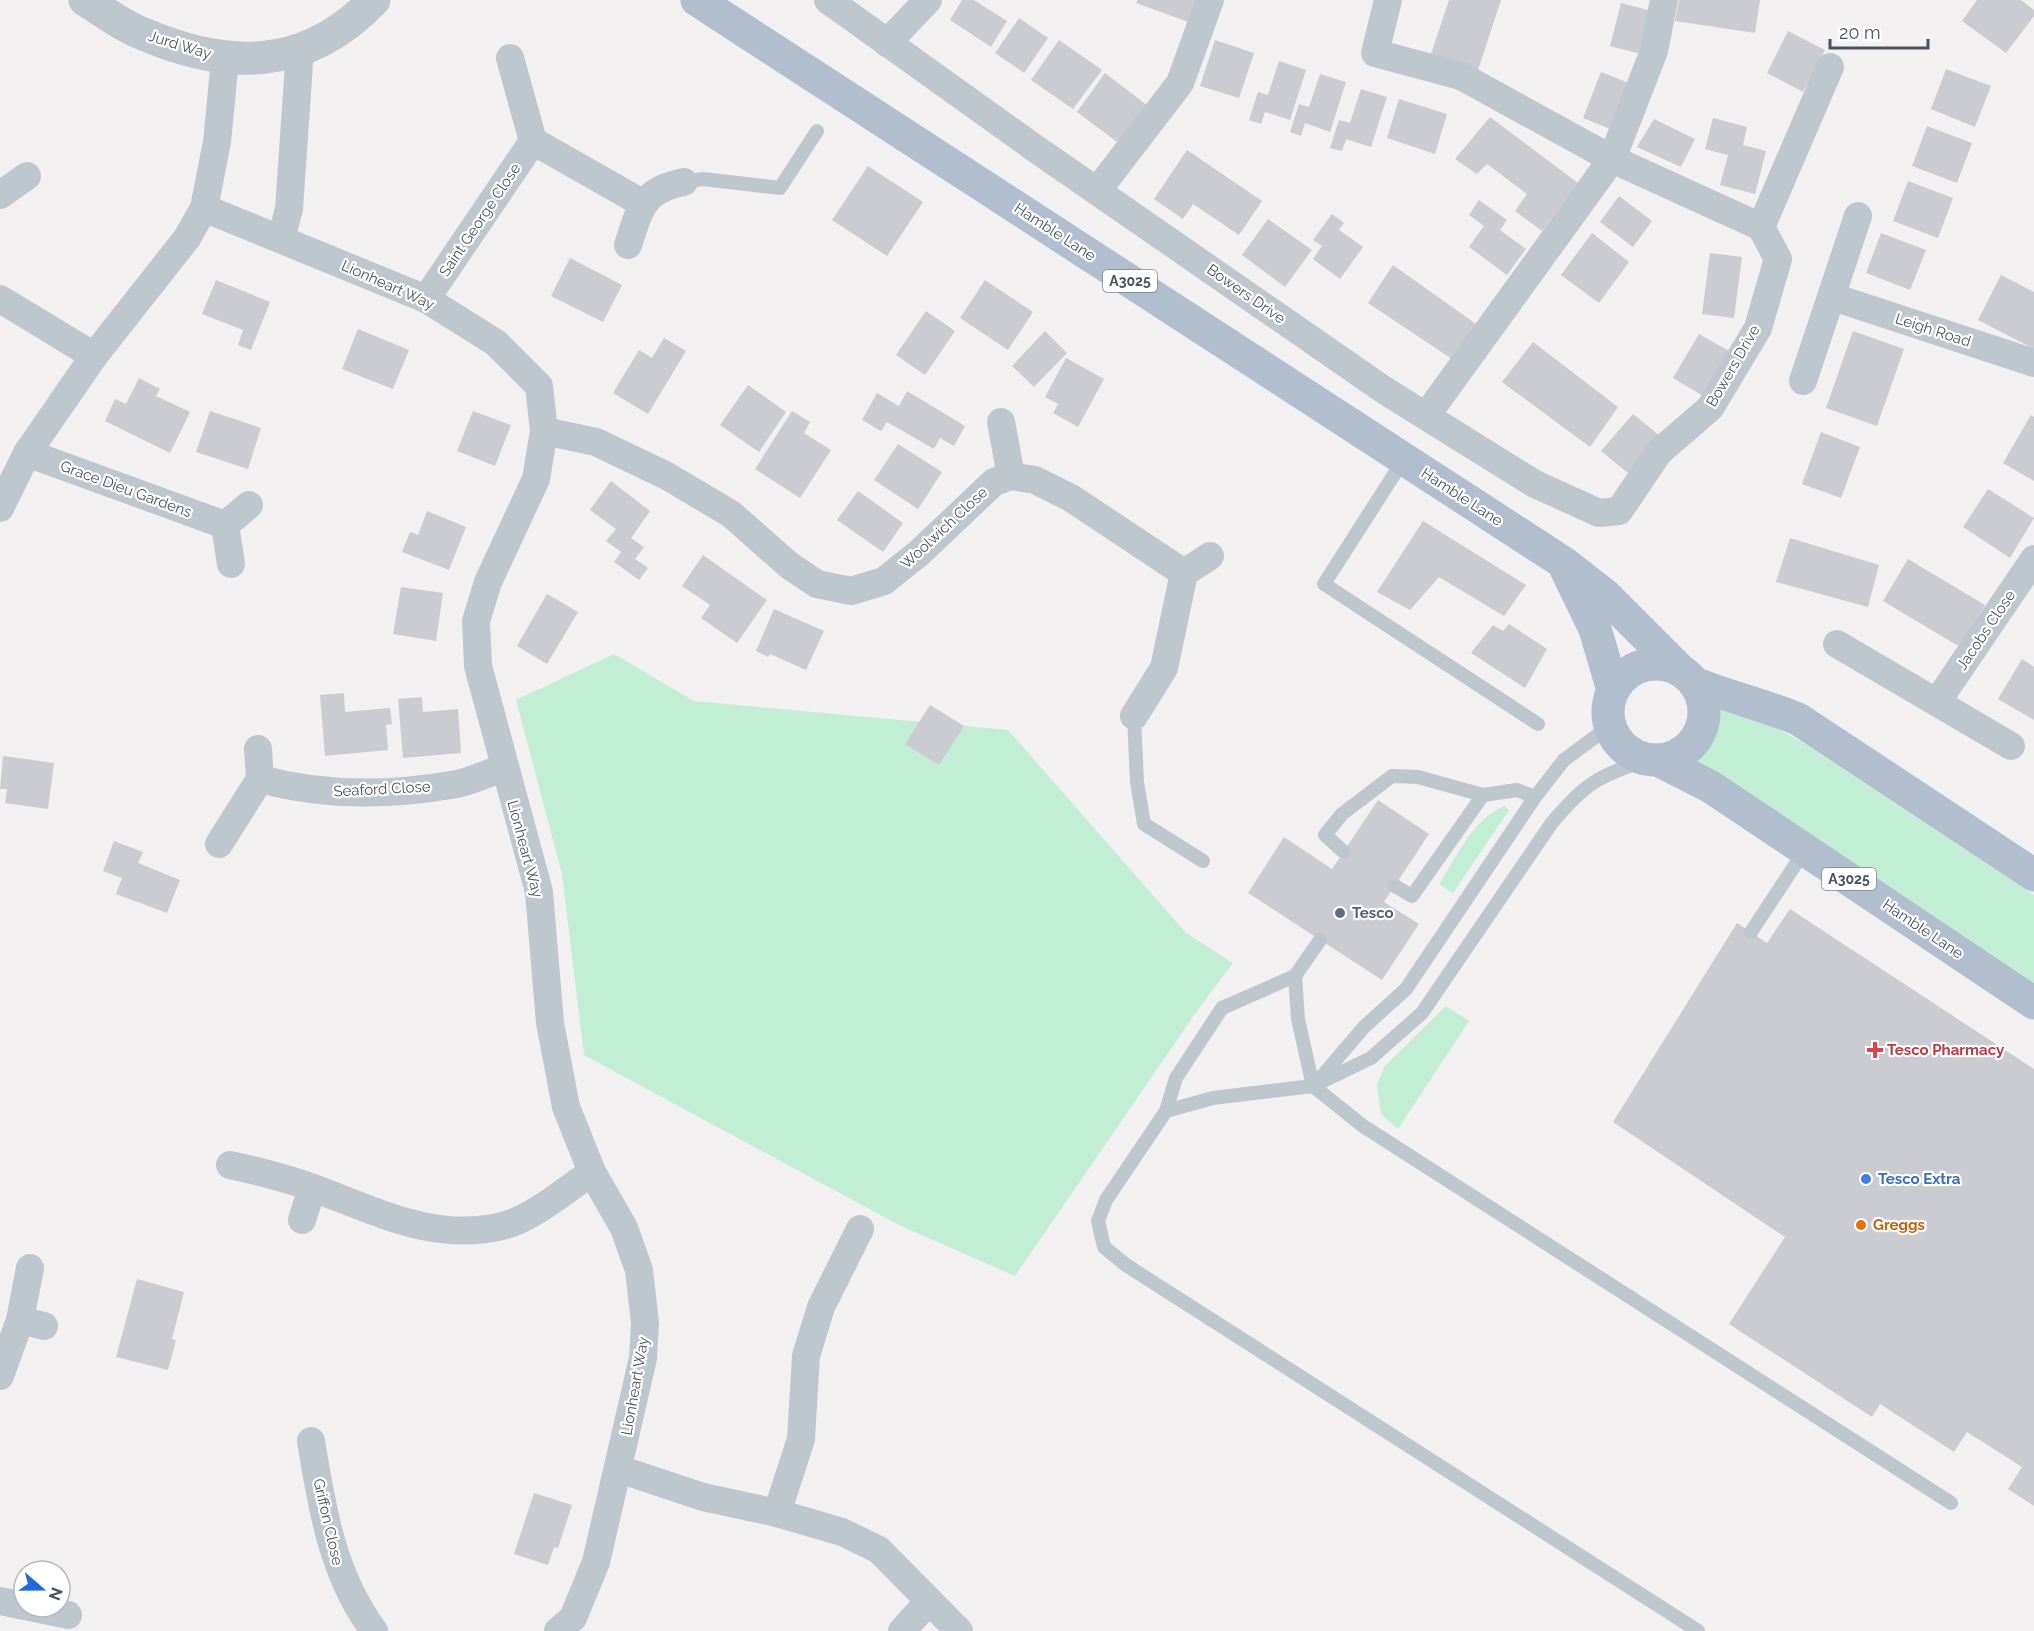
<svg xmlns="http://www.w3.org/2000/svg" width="2034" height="1631" viewBox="0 0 2034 1631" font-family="Raleway,sans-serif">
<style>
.green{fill:#c1eed4}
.building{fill:#caccd2}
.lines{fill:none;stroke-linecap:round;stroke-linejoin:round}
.service{stroke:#bfc7ce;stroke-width:14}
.minor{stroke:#bfc7ce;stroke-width:28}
.tertiary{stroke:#bfc7ce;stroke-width:33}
.primary{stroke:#b1bece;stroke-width:33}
.service-dot{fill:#5c6f8a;stroke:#fff;stroke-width:2}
.health-dot{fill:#e0444e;stroke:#fff;stroke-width:2}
.shop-dot{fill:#3f7fe0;stroke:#fff;stroke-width:2}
.food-dot{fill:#e8710a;stroke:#fff;stroke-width:2}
.labels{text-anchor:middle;stroke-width:4.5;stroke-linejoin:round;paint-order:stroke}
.shield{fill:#fff;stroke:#80868e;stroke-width:1.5}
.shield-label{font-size:14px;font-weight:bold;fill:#49525d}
.street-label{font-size:15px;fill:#49525d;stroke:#fff}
.service-label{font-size:15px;font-weight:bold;fill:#4e5e75;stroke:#fff;text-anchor:start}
.health-label{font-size:15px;font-weight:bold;fill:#be3a42;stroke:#fff;text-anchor:start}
.shop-label{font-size:15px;font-weight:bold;fill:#366cbe;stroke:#fff;text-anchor:start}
.food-label{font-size:15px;font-weight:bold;fill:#c56008;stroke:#fff;text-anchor:start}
</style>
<rect width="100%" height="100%" fill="#f2f0f0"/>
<g class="green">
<path d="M 614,654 L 694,701 L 1008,730 L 1186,933 L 1233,963 L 1199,1008 L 1015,1276 L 899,1225 L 584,1055 L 562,874 L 516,700 Z"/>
<path d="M 1718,708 L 1773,726 L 1805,744 L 2034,895 L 2034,989 L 1696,764 C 1710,747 1714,729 1718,708 Z"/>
<path d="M 1504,806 L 1509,810 L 1453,893 L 1439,884 C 1457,857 1472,820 1504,806 Z"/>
<path d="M 1446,1006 L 1469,1021 L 1398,1129 L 1381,1114 L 1377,1085 L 1385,1066 Z"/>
</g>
<g class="building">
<path d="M 962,0 L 974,0 L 1007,21 L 991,47 L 950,20 Z"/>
<path d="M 1138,0 L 1198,0 L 1191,23 L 1136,3 Z"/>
<path d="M 1449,0 L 1501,0 L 1478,70 L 1431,54 Z"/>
<path d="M 1679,0 L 1760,0 L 1755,33 L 1675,21 Z"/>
<path d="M 1977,0 L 2021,0 L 2034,10 L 2034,16 L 2006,53 L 1962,21 Z"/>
<path d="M 1621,3 L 1652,11 L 1641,54 L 1610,46 Z"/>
<path d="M 1019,18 L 1048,38 L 1024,73 L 995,53 Z"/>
<path d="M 1788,31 L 1825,50 L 1803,92 L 1767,73 Z"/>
<path d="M 1059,40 L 1102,70 L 1073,109 L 1031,80 Z"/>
<path d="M 1215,40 L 1254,53 L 1239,98 L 1200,86 Z"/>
<path d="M 1279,61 L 1306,70 L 1290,120 L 1265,112 L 1261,124 L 1249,120 L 1258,92 L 1268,95 Z"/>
<path d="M 1946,69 L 1991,86 L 1975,127 L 1931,109 Z"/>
<path d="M 1601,72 L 1634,85 L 1615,131 L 1583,118 Z"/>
<path d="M 1105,73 L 1148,106 L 1121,145 L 1077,112 Z"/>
<path d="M 1320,74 L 1346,82 L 1330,132 L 1305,123 L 1301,136 L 1290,132 L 1299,104 L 1309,107 Z"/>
<path d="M 1361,89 L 1387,97 L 1371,147 L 1346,139 L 1342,151 L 1330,148 L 1339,120 L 1350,123 Z"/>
<path d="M 1399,99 L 1447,114 L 1435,154 L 1387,138 Z"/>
<path d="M 1490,117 L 1578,183 L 1542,231 L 1515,211 L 1527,194 L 1487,164 L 1477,174 L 1455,159 Z"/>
<path d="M 1713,118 L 1747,127 L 1743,145 L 1766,151 L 1755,194 L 1720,185 L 1728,155 L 1705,149 Z"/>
<path d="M 1654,119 L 1695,139 L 1681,167 L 1637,147 Z"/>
<path d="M 1927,126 L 1972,143 L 1957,183 L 1912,166 Z"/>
<path d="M 1187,150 L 1262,201 L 1239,235 L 1193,204 L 1183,219 L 1154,199 Z"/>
<path d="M 868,166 L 923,202 L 887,256 L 832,220 Z"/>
<path d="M 1908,181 L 1953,198 L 1938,238 L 1893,221 Z"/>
<path d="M 1619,196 L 1652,221 L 1633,247 L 1600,222 Z"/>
<path d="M 1479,200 L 1507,220 L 1500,230 L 1526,249 L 1507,275 L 1469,247 L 1484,226 L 1469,215 Z"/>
<path d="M 1332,214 L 1344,223 L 1339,230 L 1363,247 L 1340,279 L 1313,259 L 1322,246 L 1313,240 Z"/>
<path d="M 1268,219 L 1312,250 L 1285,287 L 1242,255 Z"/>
<path d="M 1592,233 L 1629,262 L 1599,303 L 1561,275 Z"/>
<path d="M 1881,233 L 1926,250 L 1910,290 L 1866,273 Z"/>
<path d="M 1710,253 L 1742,257 L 1734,318 L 1702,314 Z"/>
<path d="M 570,258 L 622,285 L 603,322 L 551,296 Z"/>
<path d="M 1393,265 L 1476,324 L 1452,359 L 1368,303 Z"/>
<path d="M 2001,275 L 2034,292 L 2034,349 L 1978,320 Z"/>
<path d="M 216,280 L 270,302 L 251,350 L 238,345 L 243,330 L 202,314 Z"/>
<path d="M 985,280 L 1033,312 L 1008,350 L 960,318 Z"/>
<path d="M 926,311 L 955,331 L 925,375 L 896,355 Z"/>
<path d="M 358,329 L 409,350 L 393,389 L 342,369 Z"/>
<path d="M 1045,331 L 1067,353 L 1034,387 L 1012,366 Z"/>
<path d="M 1853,331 L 1904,349 L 1877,426 L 1826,408 Z"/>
<path d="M 1699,334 L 1729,351 L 1703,396 L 1673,378 Z"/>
<path d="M 664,338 L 686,351 L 648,414 L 613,393 L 639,350 L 652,358 Z"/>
<path d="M 1533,342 L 1618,407 L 1590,447 L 1502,382 Z"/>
<path d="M 1066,358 L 1104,379 L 1078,427 L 1053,413 L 1058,404 L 1045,397 Z"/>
<path d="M 139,378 L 160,389 L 156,396 L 190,412 L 170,453 L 105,421 L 115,399 L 126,404 Z"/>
<path d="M 748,385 L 786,412 L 759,452 L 720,425 Z"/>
<path d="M 907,391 L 965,426 L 954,446 L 940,438 L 934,449 L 887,422 L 881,431 L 862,420 L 877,393 L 899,406 Z"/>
<path d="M 210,411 L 261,428 L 248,469 L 196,452 Z"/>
<path d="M 473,411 L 511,425 L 495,466 L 457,451 Z"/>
<path d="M 792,411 L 810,422 L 804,433 L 831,450 L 800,498 L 755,469 Z"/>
<path d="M 1633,414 L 1660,436 L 1628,473 L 1601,451 Z"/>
<path d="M 2031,415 L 2034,417 L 2034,481 L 2003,463 Z"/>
<path d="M 1821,432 L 1860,447 L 1841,498 L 1802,484 Z"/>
<path d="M 898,444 L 942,472 L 918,509 L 874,480 Z"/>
<path d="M 611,481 L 650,511 L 631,538 L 644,547 L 635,559 L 648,568 L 639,580 L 614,562 L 621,552 L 606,541 L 616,529 L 590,510 Z"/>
<path d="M 1988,489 L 2034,518 L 2010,558 L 1963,527 Z"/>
<path d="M 858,491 L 903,523 L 883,552 L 837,520 Z"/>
<path d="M 427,511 L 466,527 L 449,570 L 402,552 L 410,532 L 418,535 Z"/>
<path d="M 1423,521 L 1526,585 L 1504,616 L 1439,577 L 1410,610 L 1377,592 Z"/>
<path d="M 1790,538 L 1879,565 L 1868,607 L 1776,582 Z"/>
<path d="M 703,555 L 767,600 L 737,643 L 701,618 L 710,605 L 682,586 Z"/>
<path d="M 1908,559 L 1985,605 L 1960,647 L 1883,601 Z"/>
<path d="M 401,587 L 443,593 L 436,641 L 393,634 Z"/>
<path d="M 547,594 L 578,612 L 547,664 L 517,646 Z"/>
<path d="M 774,609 L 824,631 L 806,670 L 770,654 L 768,657 L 756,651 Z"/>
<path d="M 1509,624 L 1547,649 L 1525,688 L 1471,653 L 1493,625 L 1503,631 Z"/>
<path d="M 2022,659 L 2034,667 L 2034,720 L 1998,699 Z"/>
<path d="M 344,693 L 345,712 L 390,708 L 392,724 L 386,725 L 388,750 L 325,756 L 320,695 Z"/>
<path d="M 422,697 L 423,712 L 458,709 L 461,753 L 403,758 L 398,699 Z"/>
<path d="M 930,705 L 964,726 L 939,765 L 905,744 Z"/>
<path d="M 3,756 L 54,763 L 48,809 L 5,803 L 7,789 L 0,789 Z"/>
<path d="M 1378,800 L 1429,834 L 1384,902 L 1419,924 L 1382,980 L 1248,893 L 1284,837 L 1332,869 Z"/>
<path d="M 114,841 L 143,852 L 138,863 L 180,880 L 167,913 L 116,894 L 122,878 L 103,871 Z"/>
<path d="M 1790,909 L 2034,1069 L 2034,1506 L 2008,1489 L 2022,1467 L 1967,1432 L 1954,1452 L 1880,1404 L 1872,1417 L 1729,1324 L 1785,1237 L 1613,1122 L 1737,923 L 1767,943 Z"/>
<path d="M 137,1279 L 184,1292 L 172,1339 L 176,1340 L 168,1370 L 116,1357 Z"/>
<path d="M 534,1493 L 572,1505 L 558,1548 L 554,1547 L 548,1565 L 514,1554 Z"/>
</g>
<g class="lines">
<g class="service">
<path d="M 684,182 L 703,179 L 780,188 L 817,131"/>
<path d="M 1404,459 L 1324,584 L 1538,724"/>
<path d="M 1134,716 L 1137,782 L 1144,824 L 1203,861"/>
<path d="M 1646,760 C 1597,777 1585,783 1551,824 L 1422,1013 L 1371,1058 L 1313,1086 L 1213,1098 L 1166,1111 L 1106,1200 L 1098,1221 L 1104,1247 L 1126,1265 L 1698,1631"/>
<path d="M 1344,852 L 1325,835 L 1342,814 L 1392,776 L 1418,777 L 1483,795 L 1517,790 L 1535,797"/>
<path d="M 1395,886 L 1412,896 L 1483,795"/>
<path d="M 1751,932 L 1805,850"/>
<path d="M 1295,976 L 1298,1019 L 1313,1086 L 1363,1126 L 1951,1503"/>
<path d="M 1317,1082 L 1364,1027 L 1406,989 L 1535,797 L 1564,760 L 1610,726"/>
<path d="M 1166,1111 L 1176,1078 L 1222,1008 L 1295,976 L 1320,940"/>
</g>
<g class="minor">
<path d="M 828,0 L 1036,149 L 1384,390 L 1535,484 L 1599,513 L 1619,511 L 1659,452 L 1710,408 L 1758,328 L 1778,259 L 1761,227 L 1612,159 L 1461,76 L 1375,53 L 1388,0"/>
<path d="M 887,43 L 928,0"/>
<path d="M 510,58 L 533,141 L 642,203"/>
<path d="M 1097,191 L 1180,83 L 1210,0"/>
<path d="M 0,195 L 27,176"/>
<path d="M 204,208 L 426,299 L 496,343 L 539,386 L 544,431 L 536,479 L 488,582 L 476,621 L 478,666 L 539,892 L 550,1023 L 566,1107 L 592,1172 L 624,1228 L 639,1270 L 645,1323 L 643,1358 L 596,1562 L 573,1618 L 558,1631"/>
<path d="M 1761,227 L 1830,67"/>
<path d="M 281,239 L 289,209 L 300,49"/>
<path d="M 628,245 C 640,209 642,190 684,182"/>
<path d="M 1833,297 L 2034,363"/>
<path d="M 0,299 L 94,356"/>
<path d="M 426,299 L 533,141"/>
<path d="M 1803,381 L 1858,216"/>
<path d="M 1426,416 L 1612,159 L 1654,51 L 1664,0"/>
<path d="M 1001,422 L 1011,476"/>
<path d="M 544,431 L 596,442 L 667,476 L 731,514 L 790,566 L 817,584 L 851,591 L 884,581 L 919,553 L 994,482 L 1011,476 L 1035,480 L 1071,498 L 1184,573"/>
<path d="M 27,453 L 225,525 L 231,564"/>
<path d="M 0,508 L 27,453 L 94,356 L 187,238 L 204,208 L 217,142 L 225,59"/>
<path d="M 225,525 L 249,505"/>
<path d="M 1837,644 L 2011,746"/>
<path d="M 1937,702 L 2034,559"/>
<path d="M 1134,716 L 1164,668 L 1184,573 L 1210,556"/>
<path d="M 260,779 C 323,796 387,796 451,785 C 468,783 486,774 503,768"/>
<path d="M 219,844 L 260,779 L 258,749"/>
<path d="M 230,1165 C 258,1171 286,1178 313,1188 C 376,1211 437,1244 506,1225 C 534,1217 567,1189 592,1172"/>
<path d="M 302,1220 L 312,1188"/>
<path d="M 20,1320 L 44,1326"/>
<path d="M 0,1376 L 20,1320 L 30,1268"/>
<path d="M 311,1441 C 322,1508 332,1574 374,1631"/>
<path d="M 619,1469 L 703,1497 L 777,1513 L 842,1532 L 879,1550 L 959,1631"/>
<path d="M 777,1513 L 801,1439 L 806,1356 L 821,1307 L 860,1229"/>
<path d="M 0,1601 L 24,1606"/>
<path d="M 30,1607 L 68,1615"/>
<path d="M 902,1631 L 929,1601"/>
</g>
<path class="tertiary" d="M 85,0 C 103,11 121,25 141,33 C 226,70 306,72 374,0"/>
<g class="primary">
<path d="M 697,0 L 1564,563 L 1605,595 L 1678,668"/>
<path d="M 1566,569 L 1595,629 L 1613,690"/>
<circle cx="1656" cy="712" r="48"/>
<path d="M 1697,684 C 1730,697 1764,705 1798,719 L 2034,875"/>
<path d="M 1660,761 L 1711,787 L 2034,1003"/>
</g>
</g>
<circle class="service-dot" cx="1340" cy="913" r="6"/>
<path class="health-dot" d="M1872 1041h6v6h6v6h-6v6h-6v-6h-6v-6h6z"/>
<circle class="shop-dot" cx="1866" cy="1179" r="6"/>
<circle class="food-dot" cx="1861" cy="1225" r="6"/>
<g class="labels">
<g class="shield">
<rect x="1103" y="270" width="54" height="22" rx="4.5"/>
<rect x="1822" y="868" width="54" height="22" rx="4.5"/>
</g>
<g class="shield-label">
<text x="1130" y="286">A3025</text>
<text x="1849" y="884">A3025</text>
</g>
<g class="street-label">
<text transform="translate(180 45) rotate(17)" y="5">Jurd Way</text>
<text transform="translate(480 220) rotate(-56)" y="5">Saint George Close</text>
<text transform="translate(1055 232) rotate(33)" y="5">Hamble Lane</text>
<text transform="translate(388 285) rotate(24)" y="5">Lionheart Way</text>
<text transform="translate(1246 294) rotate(35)" y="5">Bowers Drive</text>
<text transform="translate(1933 330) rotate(18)" y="5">Leigh Road</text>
<text transform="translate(1733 366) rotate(-60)" y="5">Bowers Drive</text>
<text transform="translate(126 489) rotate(20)" y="5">Grace Dieu Gardens</text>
<text transform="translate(1462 497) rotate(33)" y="5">Hamble Lane</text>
<text transform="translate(944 528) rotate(-43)" y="5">Woolwich Close</text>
<text transform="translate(1986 630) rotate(-56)" y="5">Jacobs Close</text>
<text transform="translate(382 789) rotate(-3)" y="5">Seaford Close</text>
<text transform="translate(525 849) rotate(75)" y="5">Lionheart Way</text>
<text transform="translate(1923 929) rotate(34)" y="5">Hamble Lane</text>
<text transform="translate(635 1386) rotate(-80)" y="5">Lionheart Way</text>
<text transform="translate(328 1522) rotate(77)" y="5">Griffon Close</text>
</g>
<g class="service-label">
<text x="1352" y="918">Tesco</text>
</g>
<g class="health-label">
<text x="1887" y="1055">Tesco Pharmacy</text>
</g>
<g class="shop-label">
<text x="1878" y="1184">Tesco Extra</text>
</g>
<g class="food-label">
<text x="1873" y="1230">Greggs</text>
</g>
</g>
<g transform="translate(42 1589) rotate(110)"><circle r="28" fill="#ffffff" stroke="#b6babe" stroke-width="1.5"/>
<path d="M0-4.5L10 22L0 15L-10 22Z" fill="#206add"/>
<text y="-9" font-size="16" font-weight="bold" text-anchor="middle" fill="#49525d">N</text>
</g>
<path d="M1830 39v9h98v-9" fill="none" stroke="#49525d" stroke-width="3"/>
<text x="1839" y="39" font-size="18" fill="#49525d" stroke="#ffffff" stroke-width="4.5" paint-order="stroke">20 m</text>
</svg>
